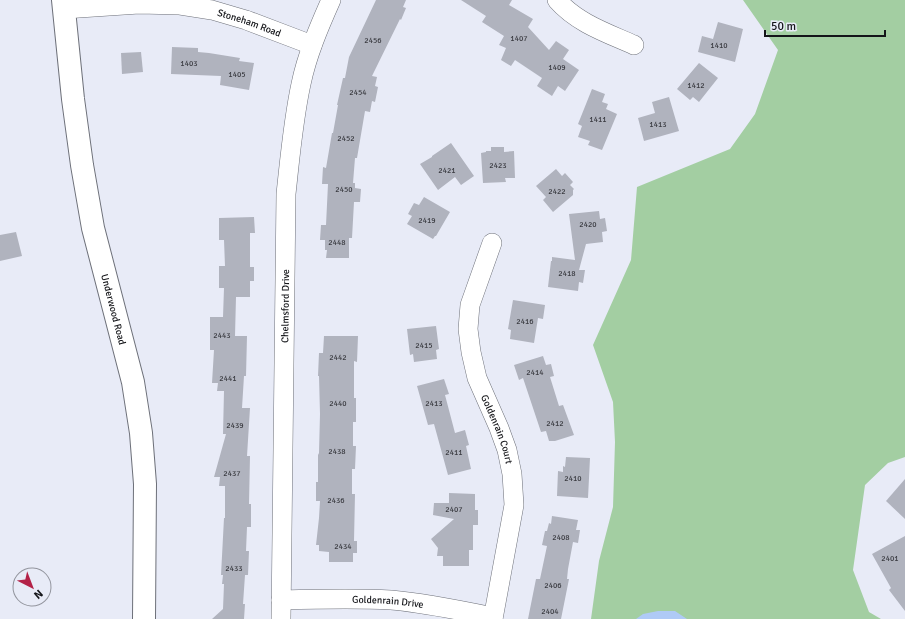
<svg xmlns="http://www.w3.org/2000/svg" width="905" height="619" viewBox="0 0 905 619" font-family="Signika,sans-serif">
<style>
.green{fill:#a3cea2}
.water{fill:#afcaf6}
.building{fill:#b0b3be}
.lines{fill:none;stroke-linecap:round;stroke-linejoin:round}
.street-casing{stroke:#6d7079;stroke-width:20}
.secondary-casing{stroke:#6d7079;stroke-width:24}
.street{stroke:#fff;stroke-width:19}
.secondary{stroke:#fff;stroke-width:22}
.labels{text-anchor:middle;stroke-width:4;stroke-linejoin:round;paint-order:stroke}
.number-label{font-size:8px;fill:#3b3c42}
.street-label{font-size:10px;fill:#141519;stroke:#e8ebf7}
</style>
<rect width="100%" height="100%" fill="#e8ebf7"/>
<path class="green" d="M 743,0 L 905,0 L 905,457 L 888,463 L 865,485 L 853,570 L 869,612 L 881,619 L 591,619 L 599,561 L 613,507 L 615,442 L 613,402 L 593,345 L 631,260 L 637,187 L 730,149 L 755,114 L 778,50 Z"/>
<path class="water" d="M 658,611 L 675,611 L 687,619 L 636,619 L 643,614 Z"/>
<g class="building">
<path d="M 376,0 L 406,0 L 403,7 L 406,8 L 401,20 L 400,19 L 372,76 L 377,77 L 375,86 L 378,87 L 375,102 L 372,101 L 370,112 L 365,111 L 357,158 L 355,158 L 353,183 L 355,183 L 355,188 L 361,189 L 360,202 L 354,202 L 352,238 L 349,238 L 349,258 L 326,258 L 327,250 L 325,250 L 325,240 L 320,240 L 321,225 L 326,225 L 328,184 L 322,184 L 323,167 L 326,168 L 332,133 L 333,133 L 338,105 L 337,105 L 343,78 L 345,78 L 349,57 Z"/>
<path d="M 461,0 L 512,0 L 509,5 L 533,19 L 528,27 L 549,50 L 556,41 L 569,50 L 563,59 L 579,70 L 565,91 L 558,86 L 552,96 L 537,86 L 542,78 L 515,60 L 511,66 L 501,60 L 506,48 L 499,45 L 504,36 L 482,22 L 486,16 Z"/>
<path d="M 718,22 L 743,29 L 735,62 L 698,52 L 702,36 L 713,39 Z"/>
<path d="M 172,47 L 198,48 L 198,52 L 209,53 L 240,58 L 239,61 L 254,63 L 249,90 L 220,85 L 221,76 L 171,74 Z"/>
<path d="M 141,52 L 143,72 L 122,74 L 121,53 Z"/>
<path d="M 699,63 L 718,78 L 699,102 L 693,97 L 690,100 L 677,89 Z"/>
<path d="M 592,89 L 605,94 L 602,102 L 608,104 L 606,109 L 617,114 L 602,150 L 588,145 L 590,141 L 578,137 L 582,126 L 578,124 Z"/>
<path d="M 669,97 L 679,131 L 644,141 L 638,118 L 655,113 L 652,102 Z"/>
<path d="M 451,143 L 474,176 L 461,185 L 455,177 L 438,190 L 420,164 L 432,157 L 432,156 Z"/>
<path d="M 491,147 L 504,147 L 504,152 L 514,151 L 515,178 L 505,178 L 506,182 L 483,183 L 481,153 L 486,152 L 486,151 L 491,151 Z"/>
<path d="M 556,169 L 562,176 L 565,173 L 573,182 L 570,185 L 574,189 L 573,190 L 573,195 L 553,212 L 543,200 L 546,197 L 536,186 Z"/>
<path d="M 424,197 L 450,212 L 436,236 L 435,236 L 433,239 L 407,224 L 412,216 L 408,214 L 414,203 L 419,205 Z"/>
<path d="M 599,211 L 600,219 L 605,218 L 607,231 L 602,232 L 603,242 L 586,244 L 579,270 L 585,270 L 583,283 L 579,282 L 578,291 L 548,287 L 551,261 L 552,261 L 552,257 L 575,260 L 569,214 Z"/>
<path d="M 254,217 L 255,233 L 250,233 L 250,267 L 254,267 L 254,281 L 250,281 L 250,297 L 236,297 L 235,336 L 247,336 L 246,376 L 244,376 L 242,408 L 250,408 L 247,456 L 250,456 L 249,504 L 251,504 L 251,527 L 247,527 L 246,551 L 249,551 L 248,575 L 245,575 L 243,604 L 245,604 L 244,619 L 212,619 L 223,609 L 224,584 L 222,584 L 223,575 L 221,575 L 224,518 L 225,518 L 225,486 L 219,486 L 220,477 L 214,477 L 226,434 L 223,434 L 224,391 L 217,391 L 218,383 L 212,383 L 214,350 L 210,350 L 210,317 L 223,317 L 224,288 L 219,288 L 219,266 L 225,266 L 224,240 L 219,240 L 219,218 Z"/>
<path d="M 16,232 L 22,256 L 0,261 L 0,235 Z"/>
<path d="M 513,300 L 545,305 L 543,319 L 538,318 L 534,343 L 510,339 L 511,330 L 508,329 Z"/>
<path d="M 436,326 L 439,349 L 436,350 L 437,359 L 414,362 L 413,354 L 410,355 L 407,329 Z"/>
<path d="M 324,336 L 358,336 L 357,362 L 354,361 L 354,398 L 356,398 L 356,422 L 353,422 L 353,446 L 356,446 L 355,469 L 352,469 L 352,494 L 355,494 L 354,541 L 357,541 L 357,553 L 353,553 L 353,562 L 329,562 L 329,552 L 319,551 L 319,545 L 316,545 L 319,518 L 320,501 L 316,501 L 316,482 L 318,482 L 318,455 L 319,453 L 320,414 L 319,376 L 318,376 L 319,353 L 323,353 Z"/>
<path d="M 543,356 L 546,365 L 551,364 L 554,376 L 550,377 L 559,406 L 563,405 L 574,435 L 555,441 L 549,441 L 546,431 L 541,432 L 523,378 L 519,380 L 514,365 Z"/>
<path d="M 444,379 L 449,394 L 445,395 L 455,433 L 465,430 L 469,445 L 466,446 L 471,469 L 448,475 L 434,424 L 428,425 L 417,386 Z"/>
<path d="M 566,457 L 590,458 L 588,498 L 557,496 L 558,471 L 563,472 L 563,466 L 565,467 Z"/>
<path d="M 905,479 L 905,519 L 886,501 Z"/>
<path d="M 449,493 L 475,494 L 475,510 L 478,510 L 478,525 L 473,525 L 473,550 L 469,550 L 469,566 L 443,566 L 443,556 L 437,556 L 438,548 L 431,539 L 454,519 L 433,515 L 434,503 L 449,503 Z"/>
<path d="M 552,516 L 578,520 L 576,530 L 580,530 L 578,543 L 573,542 L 568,569 L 567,579 L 569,579 L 561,619 L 528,619 L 536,579 L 540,579 L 547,546 L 542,545 L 545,531 L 547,531 L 549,523 L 551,524 Z"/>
<path d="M 905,536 L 905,611 L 889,590 L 891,588 L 872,554 Z"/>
</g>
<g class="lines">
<g class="street-casing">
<g id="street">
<path d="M 557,0 C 577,23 607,33 634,45"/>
<path id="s1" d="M 64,9 L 139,4 L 180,5 L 212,10 L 246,20 L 312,45"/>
<path id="s2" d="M 492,243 L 470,305 L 468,329 L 471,352 L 477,378 L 499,428 L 507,450 L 512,474 L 514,505 L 493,619"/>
<path id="s3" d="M 281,600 C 318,599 354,598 391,600 C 425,603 459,610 493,617"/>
<path id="s4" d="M 281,619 L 286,194 C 290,158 293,121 301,84 C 307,55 319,27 331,0"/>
</g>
</g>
<g class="secondary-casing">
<g id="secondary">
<path id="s5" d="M 63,0 L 73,99 L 82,165 L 93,228 L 133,382 L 141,433 L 145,484 L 144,619"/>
</g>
</g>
<use href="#street" class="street"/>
<use href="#secondary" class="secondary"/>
</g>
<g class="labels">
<g class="number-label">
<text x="519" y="41">1407</text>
<text x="373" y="43">2456</text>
<text x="719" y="48">1410</text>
<text x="189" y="66">1403</text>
<text x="557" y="70">1409</text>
<text x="237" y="77">1405</text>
<text x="696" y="88">1412</text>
<text x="358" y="95">2454</text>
<text x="598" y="122">1411</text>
<text x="658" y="127">1413</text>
<text x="346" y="141">2452</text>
<text x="498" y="168">2423</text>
<text x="447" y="173">2421</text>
<text x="344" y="192">2450</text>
<text x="557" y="194">2422</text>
<text x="427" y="223">2419</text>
<text x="588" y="227">2420</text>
<text x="337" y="245">2448</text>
<text x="567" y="276">2418</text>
<text x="525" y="324">2416</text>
<text x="222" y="338">2443</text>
<text x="424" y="348">2415</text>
<text x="338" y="360">2442</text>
<text x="535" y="375">2414</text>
<text x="228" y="381">2441</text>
<text x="338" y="406">2440</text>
<text x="434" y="406">2413</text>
<text x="555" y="426">2412</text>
<text x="235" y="428">2439</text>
<text x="337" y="454">2438</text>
<text x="454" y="455">2411</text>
<text x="232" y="476">2437</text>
<text x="573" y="481">2410</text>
<text x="336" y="503">2436</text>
<text x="454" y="512">2407</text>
<text x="561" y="540">2408</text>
<text x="343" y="549">2434</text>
<text x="890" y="561">2401</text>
<text x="234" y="571">2433</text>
<text x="553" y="588">2406</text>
<text x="550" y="614">2404</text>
</g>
<g class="street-label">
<text dy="4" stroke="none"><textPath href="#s1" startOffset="188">Stoneham Road</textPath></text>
<text dy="4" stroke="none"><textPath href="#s4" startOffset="313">Chelmsford Drive</textPath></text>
<text dy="4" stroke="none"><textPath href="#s5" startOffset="314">Underwood Road</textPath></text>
<text dy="4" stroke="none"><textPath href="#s2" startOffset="195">Goldenrain Court</textPath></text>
<text dy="4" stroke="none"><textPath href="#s3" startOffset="107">Goldenrain Drive</textPath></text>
</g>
</g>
<g transform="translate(32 587) rotate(138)"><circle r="19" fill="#e8ebf7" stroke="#93959e"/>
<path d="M0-3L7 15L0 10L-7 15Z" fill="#b32147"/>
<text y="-6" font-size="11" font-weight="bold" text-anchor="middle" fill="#141519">N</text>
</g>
<path d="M765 30v6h120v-6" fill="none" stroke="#141519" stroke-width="2"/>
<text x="771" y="30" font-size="12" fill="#141519" stroke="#e8ebf7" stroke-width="3" paint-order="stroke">50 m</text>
</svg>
